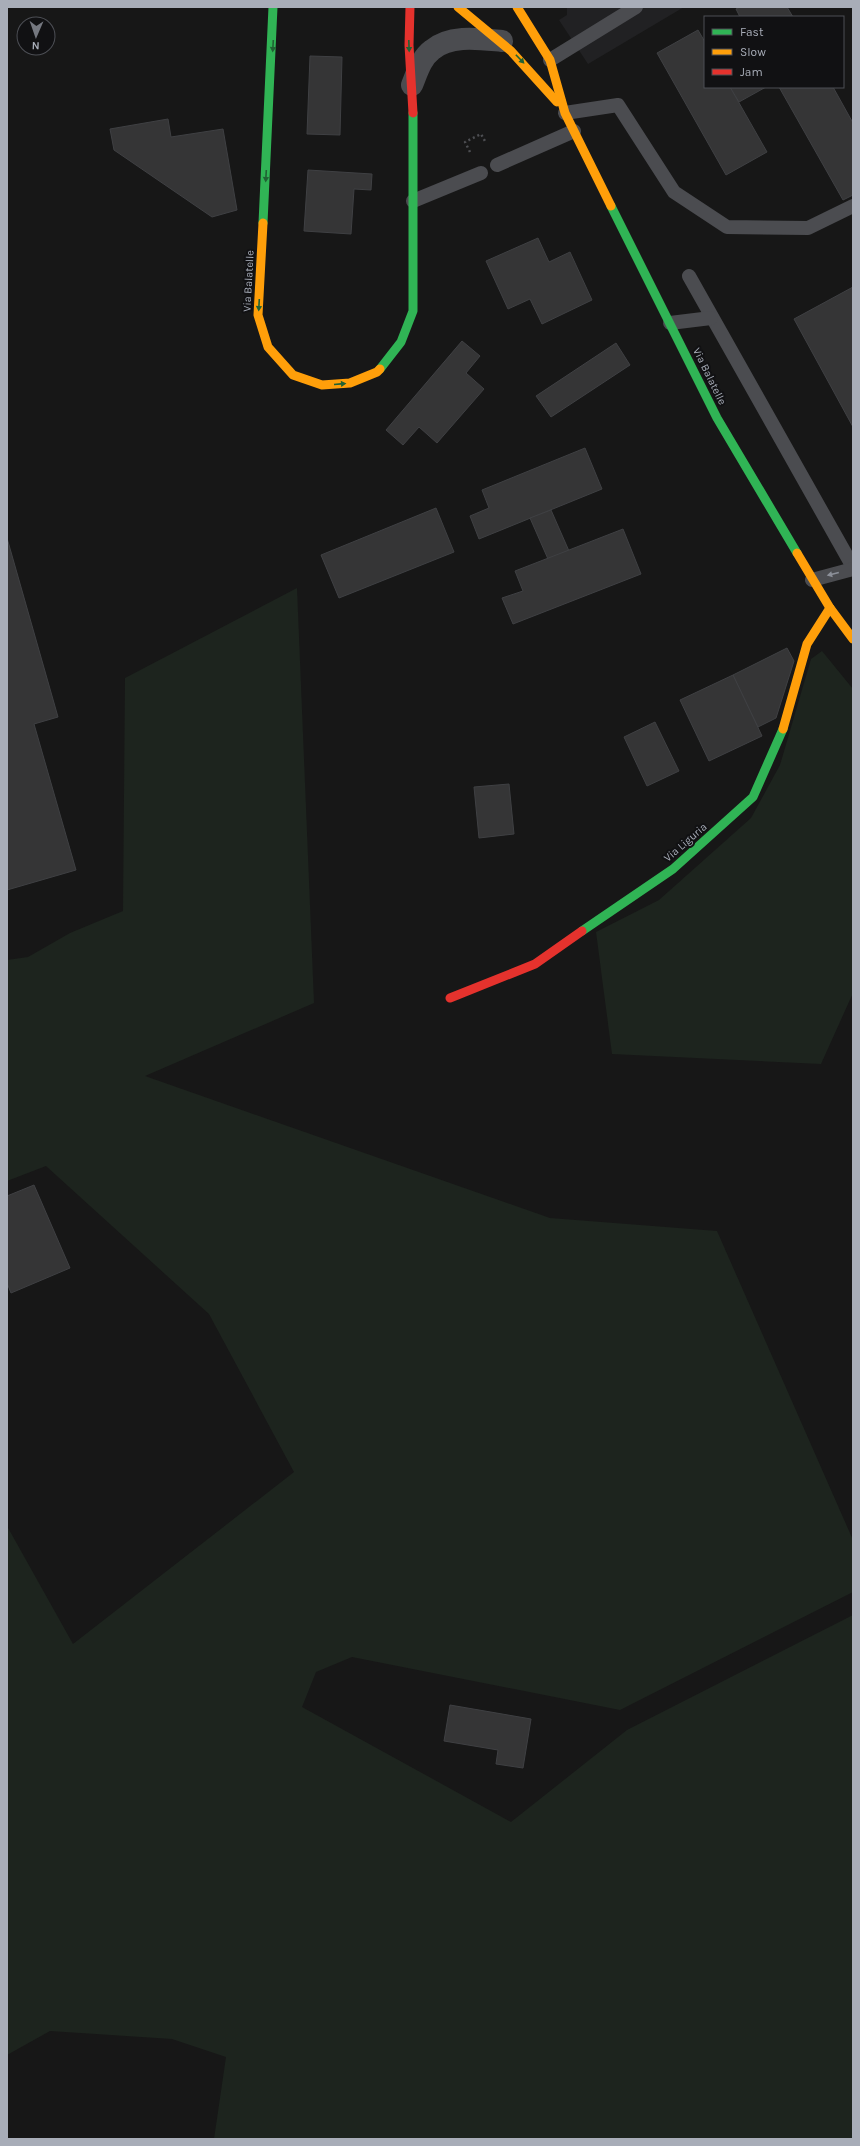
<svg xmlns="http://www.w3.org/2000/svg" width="860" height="2146" viewBox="0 0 860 2146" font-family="Karla,sans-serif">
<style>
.built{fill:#212123}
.green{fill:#1d241e}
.building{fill:#353536;stroke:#3f4043}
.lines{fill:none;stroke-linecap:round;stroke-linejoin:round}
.path{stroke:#4d4e52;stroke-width:2.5;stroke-dasharray:2 3;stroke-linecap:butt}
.lane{stroke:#4b4c50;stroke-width:14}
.street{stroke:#4b4c50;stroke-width:22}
.fast{stroke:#30b455;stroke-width:9}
.slow{stroke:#ff9f0a;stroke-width:9}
.jam{stroke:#e5322d;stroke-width:9}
.oneway{fill:#206234}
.oneway2{fill:#8c9099}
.labels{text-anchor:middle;stroke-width:4;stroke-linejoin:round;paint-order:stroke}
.street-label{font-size:11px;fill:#a8adb8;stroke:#111113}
</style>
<rect width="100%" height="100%" fill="#171717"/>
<path class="built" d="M 567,7 L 684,7 L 588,64 L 559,20 L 567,15 Z"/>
<g class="green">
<path d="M 297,588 L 314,1003 L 145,1076 L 550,1218 L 717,1231 L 853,1540 L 853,1592 L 620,1710 L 352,1657 L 316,1672 L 302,1707 L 511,1822 L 627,1730 L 853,1615 L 853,2139 L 214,2139 L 226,2057 L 172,2039 L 50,2031 L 7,2055 L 7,1526 L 73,1644 L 294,1472 L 209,1314 L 46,1166 L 7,1181 L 7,960 L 28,957 L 70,933 L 123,911 L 125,678 Z"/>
<path d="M 822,651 L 853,689 L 853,993 L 821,1064 L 612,1054 L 596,932 L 659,900 L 751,818 L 780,765 L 811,659 Z"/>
</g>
<g class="building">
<path d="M 740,7 L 787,7 L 793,17 L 740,17 L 736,9 Z"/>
<path d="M 698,30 L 705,42 L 705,87 L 730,87 L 767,152 L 726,175 L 657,53 Z"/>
<path d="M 310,56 L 342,57 L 340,135 L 307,134 Z"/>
<path d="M 730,87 L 766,87 L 739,102 Z"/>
<path d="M 779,87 L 833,87 L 853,123 L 853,195 L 843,200 Z"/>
<path d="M 168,119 L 171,137 L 223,129 L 237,210 L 212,217 L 114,150 L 110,129 Z"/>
<path d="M 308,170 L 372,174 L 371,190 L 354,189 L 351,234 L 304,231 Z"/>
<path d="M 538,238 L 549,262 L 570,252 L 592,300 L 542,324 L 530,299 L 508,309 L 486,261 Z"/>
<path d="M 853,287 L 853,427 L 794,319 Z"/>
<path d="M 462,341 L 480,356 L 466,373 L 484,389 L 437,443 L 419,427 L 403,445 L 386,430 Z"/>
<path d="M 616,343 L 630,365 L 551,417 L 536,396 Z"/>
<path d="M 585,448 L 602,489 L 479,539 L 470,516 L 489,508 L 482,490 Z"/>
<path d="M 436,508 L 454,552 L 339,598 L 321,555 Z"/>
<path d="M 551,510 L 569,551 L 548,559 L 530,518 Z"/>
<path d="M 623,529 L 641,574 L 513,624 L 502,598 L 523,591 L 515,571 Z"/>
<path d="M 7,538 L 58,717 L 34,724 L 76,870 L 7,890 Z"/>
<path d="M 787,648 L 794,661 L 776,718 L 758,727 L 733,675 Z"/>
<path d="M 733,675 L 762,736 L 709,761 L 680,700 Z"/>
<path d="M 655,722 L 679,771 L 647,786 L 624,737 Z"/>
<path d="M 509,784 L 514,834 L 479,838 L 474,787 Z"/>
<path d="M 34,1185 L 70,1268 L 11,1293 L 7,1283 L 7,1196 Z"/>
<path d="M 450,1705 L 531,1719 L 523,1768 L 496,1764 L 498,1750 L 444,1741 Z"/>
</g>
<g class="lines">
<path class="path" d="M 470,152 L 465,142 L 481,134 L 486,143"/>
<g class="lane">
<path d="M 550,60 L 636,7"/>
<path d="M 565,113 L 618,105 L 674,192 L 727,227 L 808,228 L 853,206"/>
<path d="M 497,165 L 574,131"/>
<path d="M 413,201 L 481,173"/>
<path d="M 689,276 L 853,567"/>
<path d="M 670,323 L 711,318"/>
<path d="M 812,580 L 853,569"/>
</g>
<path class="street" d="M 412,85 C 417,73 421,58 432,50 C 450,34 481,39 502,41"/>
<g class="fast">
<path d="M 611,206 L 717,418 L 797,553"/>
<path d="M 263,223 L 273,7"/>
<path d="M 380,369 L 401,342 L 413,311 L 413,113"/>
<path d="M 582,931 L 673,869 L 753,797 L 783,729"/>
</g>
<g class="slow">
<path d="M 458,7 L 511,51 L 557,102"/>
<path d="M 517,7 L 550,60 L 565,113 L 611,206"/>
<path d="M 263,223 L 258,315 L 268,347 L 293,375 L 322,385 L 350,383 L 377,372 L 380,369"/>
<path d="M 797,553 L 830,608 L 853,639"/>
<path d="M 783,729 L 807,644 L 830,608"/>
</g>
<g class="jam">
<path d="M 410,7 L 409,45 L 413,113"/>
<path d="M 450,998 L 535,964 L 582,931"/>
</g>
</g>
<defs><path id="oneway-solid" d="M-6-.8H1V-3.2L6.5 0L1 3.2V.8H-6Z"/></defs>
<g class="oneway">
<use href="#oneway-solid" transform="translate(273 46) rotate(93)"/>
<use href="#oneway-solid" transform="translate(409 46) rotate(88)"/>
<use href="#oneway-solid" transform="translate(520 59) rotate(46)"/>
<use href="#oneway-solid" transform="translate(266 176) rotate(93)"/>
<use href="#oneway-solid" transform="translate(259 305) rotate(93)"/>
<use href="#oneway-solid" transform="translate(340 384) rotate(-5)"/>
</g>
<use class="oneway2" href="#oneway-solid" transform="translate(833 574) rotate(166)"/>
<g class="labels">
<g class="street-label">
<text transform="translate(248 281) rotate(-87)" y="4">Via Balatelle</text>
<text transform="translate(710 376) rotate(64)" y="4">Via Balatelle</text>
<text transform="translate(685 842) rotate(-41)" y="4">Via Liguria</text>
</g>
</g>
<rect width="860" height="2146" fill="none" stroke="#a8adb8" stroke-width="16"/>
<rect x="704" y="16" width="140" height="72" fill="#111113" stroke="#4d4f55"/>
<rect x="712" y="29" width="20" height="6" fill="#30b455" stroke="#4d4f55"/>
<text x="740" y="36" font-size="12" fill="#a8adb8">Fast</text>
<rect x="712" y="49" width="20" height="6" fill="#ff9f0a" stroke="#4d4f55"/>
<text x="740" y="56" font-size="12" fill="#a8adb8">Slow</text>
<rect x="712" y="69" width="20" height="6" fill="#e5322d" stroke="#4d4f55"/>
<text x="740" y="76" font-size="12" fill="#a8adb8">Jam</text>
<g transform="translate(36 36) rotate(182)"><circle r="19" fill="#111113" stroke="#4d4f55"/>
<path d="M0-3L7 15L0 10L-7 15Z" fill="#757880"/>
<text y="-6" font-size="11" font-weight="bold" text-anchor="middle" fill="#a8adb8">N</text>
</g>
</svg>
